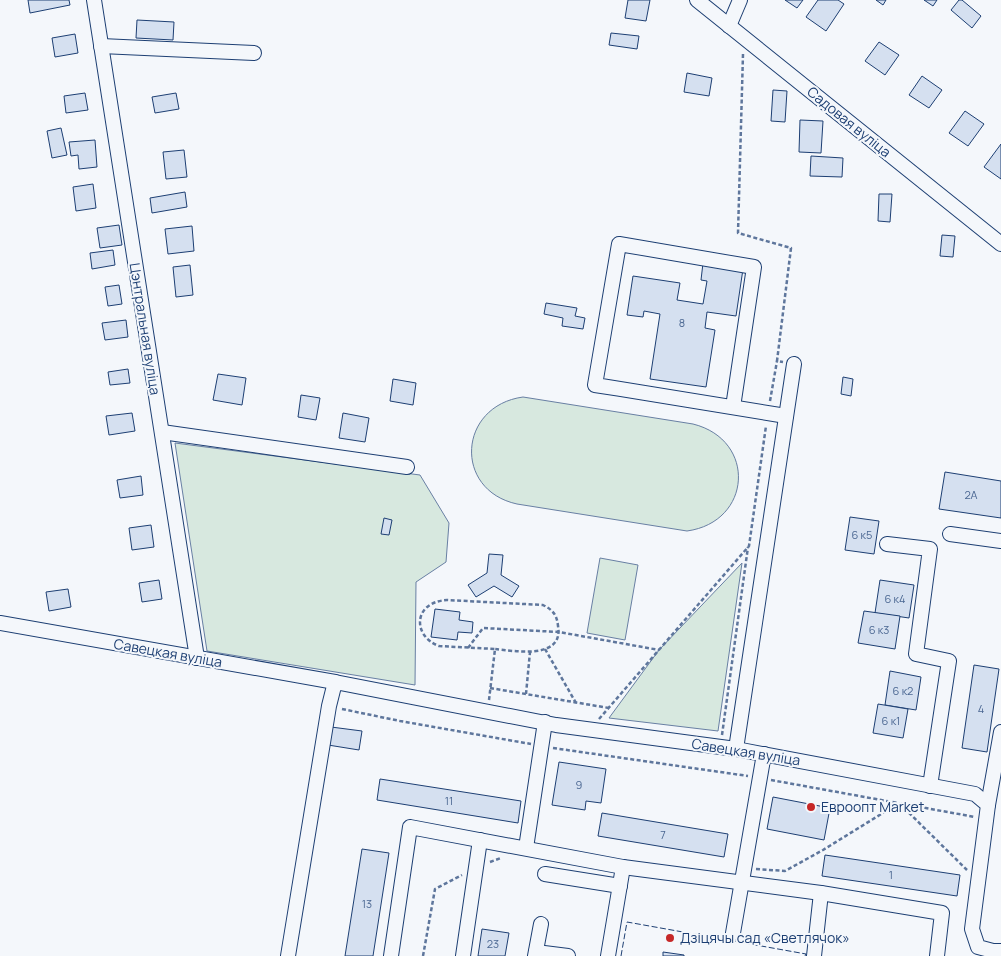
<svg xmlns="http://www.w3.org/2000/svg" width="1001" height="956" viewBox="0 0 1001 956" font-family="Manrope,sans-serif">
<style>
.green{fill:#d7e8df;stroke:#687fa3}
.building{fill:#d5e0f0;stroke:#1d3f73}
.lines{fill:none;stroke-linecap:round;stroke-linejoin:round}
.minor-casing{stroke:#1d3f73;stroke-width:16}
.path{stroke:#5e769c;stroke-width:2.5;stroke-dasharray:4 2.5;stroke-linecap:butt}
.minor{stroke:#f4f7fb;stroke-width:14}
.fence{stroke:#1d3f73;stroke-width:1;stroke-dasharray:6 2.5;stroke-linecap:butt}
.poi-dot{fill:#c62828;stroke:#f4f7fb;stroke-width:2}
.labels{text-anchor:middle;stroke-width:4;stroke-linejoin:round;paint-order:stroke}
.number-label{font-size:11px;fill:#4b6792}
.street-label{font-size:14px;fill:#1d3f73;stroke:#f4f7fb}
.poi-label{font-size:14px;fill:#1d3f73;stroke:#f4f7fb;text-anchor:start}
</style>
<rect width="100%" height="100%" fill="#f4f7fb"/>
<g class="green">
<path d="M 523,397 L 693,424 C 757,440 752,522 687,531 L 517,504 C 453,490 458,406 523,397 Z"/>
<path d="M 175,443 L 420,475 L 449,523 L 446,562 L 416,582 L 415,685 L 207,651 Z"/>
<path d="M 600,558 L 638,565 L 625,640 L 587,633 Z"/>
<path d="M 742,563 L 718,731 L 609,718 L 659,650 Z"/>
</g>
<g class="building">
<path d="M 28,0 L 69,0 L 70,5 L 30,13 Z"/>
<path d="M 628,0 L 650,0 L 646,21 L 625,18 Z"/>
<path d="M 785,0 L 803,0 L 797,8 Z"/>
<path d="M 818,0 L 838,0 L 844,4 L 826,31 L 806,17 Z"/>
<path d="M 876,0 L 886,0 L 883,5 Z"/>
<path d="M 924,0 L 937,0 L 933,6 Z"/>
<path d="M 959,0 L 962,0 L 981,16 L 972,28 L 951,10 Z"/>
<path d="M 137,20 L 174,22 L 173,40 L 136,38 Z"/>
<path d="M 611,33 L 639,36 L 637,49 L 609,45 Z"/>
<path d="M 75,34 L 78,53 L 55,57 L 52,38 Z"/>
<path d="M 879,42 L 899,55 L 885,75 L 865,61 Z"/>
<path d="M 687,73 L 712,78 L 709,96 L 684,92 Z"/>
<path d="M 922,76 L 942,90 L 929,108 L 909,95 Z"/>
<path d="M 773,90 L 787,91 L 785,122 L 771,121 Z"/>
<path d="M 85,93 L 88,110 L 66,113 L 64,96 Z"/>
<path d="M 176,93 L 179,109 L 155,113 L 152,97 Z"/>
<path d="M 965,111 L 984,124 L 968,146 L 949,133 Z"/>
<path d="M 800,120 L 823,121 L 821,153 L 799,152 Z"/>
<path d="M 61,128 L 67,155 L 52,158 L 47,131 Z"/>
<path d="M 95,140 L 97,167 L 79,169 L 78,155 L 71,156 L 69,142 Z"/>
<path d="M 1001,144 L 1001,179 L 984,167 Z"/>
<path d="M 184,150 L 187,177 L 166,179 L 163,152 Z"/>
<path d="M 811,156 L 843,158 L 842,177 L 810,176 Z"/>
<path d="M 93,184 L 96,208 L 76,211 L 73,187 Z"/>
<path d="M 185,192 L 187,207 L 152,213 L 150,198 Z"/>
<path d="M 879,194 L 892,194 L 890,222 L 878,221 Z"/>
<path d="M 119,225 L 122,245 L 100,248 L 97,228 Z"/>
<path d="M 192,226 L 194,251 L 168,254 L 165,229 Z"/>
<path d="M 942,235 L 955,236 L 953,257 L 940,256 Z"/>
<path d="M 113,250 L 115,265 L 92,269 L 90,253 Z"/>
<path d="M 703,263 L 743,269 L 736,316 L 707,312 L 705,328 L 715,330 L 706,387 L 650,379 L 660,314 L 644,311 L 643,317 L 627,315 L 633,276 L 680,283 L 677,300 L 703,304 L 707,281 L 701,280 Z"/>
<path d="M 190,265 L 193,295 L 176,297 L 173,267 Z"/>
<path d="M 119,285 L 122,304 L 108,306 L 105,287 Z"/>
<path d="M 546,303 L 577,308 L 575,316 L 585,318 L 583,329 L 562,326 L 563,318 L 544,314 Z"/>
<path d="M 126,320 L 128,337 L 105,340 L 102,323 Z"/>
<path d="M 128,369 L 130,383 L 110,385 L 108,372 Z"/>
<path d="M 218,374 L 246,378 L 242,405 L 213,400 Z"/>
<path d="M 843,377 L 853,379 L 851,396 L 841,394 Z"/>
<path d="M 393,379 L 416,383 L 413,405 L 390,401 Z"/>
<path d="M 301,395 L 320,398 L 316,420 L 298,417 Z"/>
<path d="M 132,413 L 135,431 L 109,435 L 106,416 Z"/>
<path d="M 343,413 L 369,418 L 365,442 L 339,438 Z"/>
<path d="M 945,472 L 1001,481 L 1001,518 L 939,509 Z"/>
<path d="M 141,476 L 143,495 L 120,498 L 117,480 Z"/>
<path d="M 850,517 L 879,521 L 874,554 L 845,550 Z"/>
<path d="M 384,518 L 392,520 L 389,535 L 381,534 Z"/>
<path d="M 151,525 L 154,547 L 132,550 L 129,528 Z"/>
<path d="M 489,554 L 503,555 L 501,575 L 519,586 L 512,597 L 494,586 L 476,597 L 468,585 L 487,573 Z"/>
<path d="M 159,580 L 162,599 L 142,602 L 139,583 Z"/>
<path d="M 880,580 L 914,585 L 909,618 L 875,613 Z"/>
<path d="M 68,589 L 71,607 L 49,611 L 46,592 Z"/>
<path d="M 435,609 L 460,612 L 459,620 L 473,622 L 472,633 L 458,632 L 457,640 L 431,637 Z"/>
<path d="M 864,611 L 900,616 L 895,649 L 858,643 Z"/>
<path d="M 974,665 L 999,669 L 987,752 L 962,748 Z"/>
<path d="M 890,671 L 921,677 L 916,710 L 885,705 Z"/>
<path d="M 878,704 L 908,709 L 903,738 L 873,733 Z"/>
<path d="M 331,727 L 362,731 L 359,750 L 328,745 Z"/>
<path d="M 559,762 L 606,769 L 601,803 L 586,801 L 585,810 L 552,805 Z"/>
<path d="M 380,779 L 521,801 L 518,823 L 377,800 Z"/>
<path d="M 773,797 L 830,808 L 824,840 L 767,829 Z"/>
<path d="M 602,813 L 728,834 L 724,857 L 598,836 Z"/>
<path d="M 362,849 L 389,853 L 373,956 L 345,956 Z"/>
<path d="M 825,855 L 960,875 L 957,896 L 822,876 Z"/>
<path d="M 482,929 L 509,933 L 505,956 L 478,956 Z"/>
<path d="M 663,952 L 684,955 L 684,956 L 663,956 Z"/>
</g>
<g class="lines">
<g class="minor-casing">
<g id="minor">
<path d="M 94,0 L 197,658"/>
<path d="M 697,0 L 1001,244"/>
<path d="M 729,26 L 740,0"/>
<path d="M 101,46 L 254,53"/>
<path d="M 733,407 L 754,267 L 619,244 L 595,385 C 659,395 723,406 786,416"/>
<path d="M 162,432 L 407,467"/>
<path d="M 950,534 L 1001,541"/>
<path d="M 887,544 L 930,549 L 916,654 L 949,661 L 930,786"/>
<path d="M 0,623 L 335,682"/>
<path d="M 736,749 L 794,364"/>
<path d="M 988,805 L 1001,732"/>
<path d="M 526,848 L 545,722"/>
<path d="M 545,874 L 620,886"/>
<path d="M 733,933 L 764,754"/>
<path d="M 536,952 L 568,956"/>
<path d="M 288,956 L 329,706 L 335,682 L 556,725 L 736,749 L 975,794 L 988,805 L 972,929 L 978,947 L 993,951 L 1001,951"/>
<path d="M 391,956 L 410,827 L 623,867 L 821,893 L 942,913 L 937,956"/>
<path d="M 463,956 L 480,840"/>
<path d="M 535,956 L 541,924"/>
<path d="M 608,956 L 623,867"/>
<path d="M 814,956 L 821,893"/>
</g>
</g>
<g class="path">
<path d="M 743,54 L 738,233 L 791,248 L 777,361 L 783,362"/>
<path d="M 770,401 L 777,361"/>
<path d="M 468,648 L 483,628 L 559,632 L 659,650"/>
<path d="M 545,649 L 576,703"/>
<path d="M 490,688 L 609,708"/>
<path d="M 526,694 L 530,652"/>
<path d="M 489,700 L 495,649 L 439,646 C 412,636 413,602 447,600 L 543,605 C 553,610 557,615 558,626 C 564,660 514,651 495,649"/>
<path d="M 342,709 L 400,721 L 531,744"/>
<path d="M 599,719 L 749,546 L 766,426"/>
<path d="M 722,735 L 748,547"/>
<path d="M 553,748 L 748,776"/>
<path d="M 771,780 L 975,817"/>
<path d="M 490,862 L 501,858"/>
<path d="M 756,869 L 785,871 L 823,850 L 899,803 L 967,870"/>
<path d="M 423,956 L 435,889 L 462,875"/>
</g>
<use href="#minor" class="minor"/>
<path class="fence" d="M 621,956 L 627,922 L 806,954 L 805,956"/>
</g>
<g class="poi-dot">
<circle cx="811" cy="807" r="5"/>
<circle cx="670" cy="938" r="5"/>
</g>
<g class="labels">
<g class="number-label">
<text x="682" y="327">8</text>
<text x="971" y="499">2А</text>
<text x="862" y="539">6 к5</text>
<text x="895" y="603">6 к4</text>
<text x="879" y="634">6 к3</text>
<text x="903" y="695">6 к2</text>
<text x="981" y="713">4</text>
<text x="891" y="725">6 к1</text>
<text x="579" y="789">9</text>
<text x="449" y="805">11</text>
<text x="663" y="839">7</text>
<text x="891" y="879">1</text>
<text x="367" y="908">13</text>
<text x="493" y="948">23</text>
</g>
<g class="street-label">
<text transform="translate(849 122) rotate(39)" y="5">Садовая вуліца</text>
<text transform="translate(145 329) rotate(81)" y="5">Цэнтральная вуліца</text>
<text transform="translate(168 653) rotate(10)" y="5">Савецкая вуліца</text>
<text transform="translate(746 752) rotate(9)" y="5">Савецкая вуліца</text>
</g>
<g class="poi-label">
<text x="821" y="812">Евроопт Market</text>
<text x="680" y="943">Дзіцячы сад «Светлячок»</text>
</g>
</g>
</svg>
